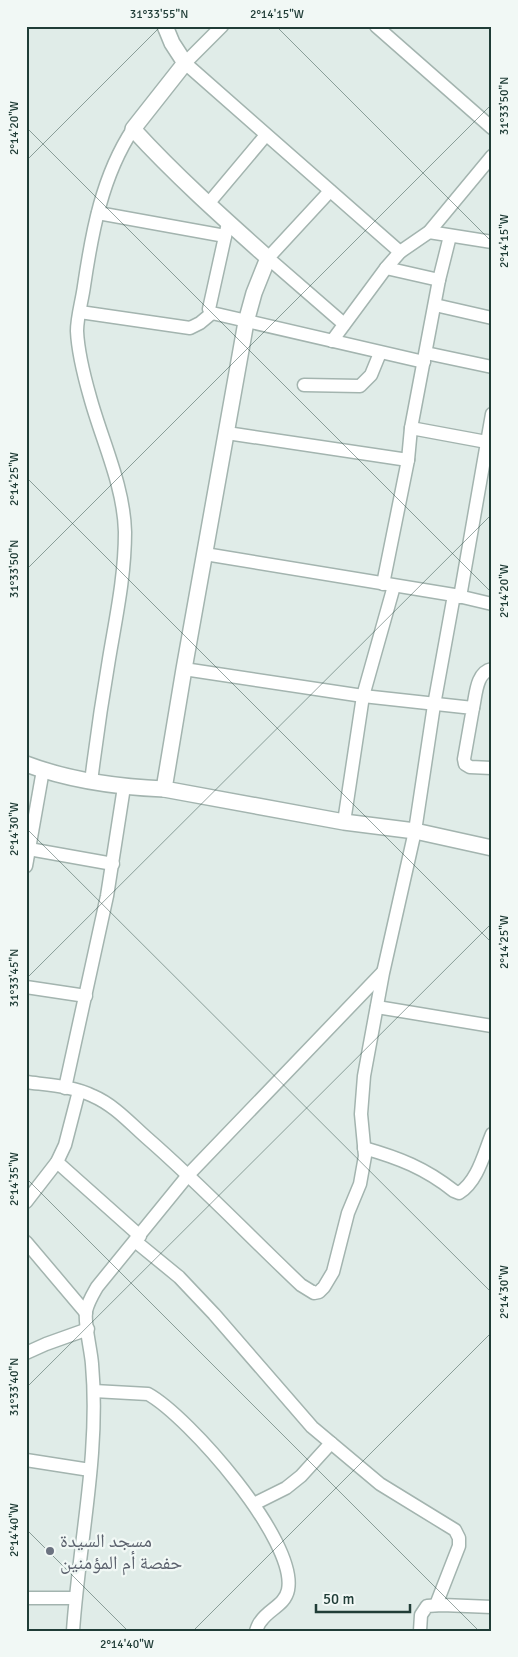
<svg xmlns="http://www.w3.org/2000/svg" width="518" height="1657" viewBox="0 0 518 1657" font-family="Signika,'Noto Naskh Arabic',sans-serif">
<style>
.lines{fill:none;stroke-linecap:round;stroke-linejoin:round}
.minor-casing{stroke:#a3b4af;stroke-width:15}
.tertiary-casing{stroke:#a3b4af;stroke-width:18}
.minor{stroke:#fff;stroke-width:12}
.tertiary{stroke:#fff;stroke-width:15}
.ticks{fill:none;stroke:#203d37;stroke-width:1;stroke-opacity:0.45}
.worship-dot{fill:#6b7280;stroke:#f1f8f5;stroke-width:2}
.labels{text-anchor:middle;stroke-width:4.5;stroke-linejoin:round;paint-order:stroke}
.worship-label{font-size:19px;fill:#5b616d;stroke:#f1f8f5;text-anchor:start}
.neatline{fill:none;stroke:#203d37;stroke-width:2}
.ticks-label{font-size:12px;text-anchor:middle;fill:#203d37}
</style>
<rect width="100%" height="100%" fill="#e0ece8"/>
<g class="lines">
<g class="minor-casing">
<g id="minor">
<path d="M 222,26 L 185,63 L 400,252"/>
<path d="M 376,26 L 492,128"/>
<path d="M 330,191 L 268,258 L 344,324"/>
<path d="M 208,204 L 266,135"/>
<path d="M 98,213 L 225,236"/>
<path d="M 228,223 L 209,309 L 212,313 L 424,362"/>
<path d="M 429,232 L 492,242"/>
<path d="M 386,268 L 439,280"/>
<path d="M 435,305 L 492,318"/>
<path d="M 80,312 L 190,328 L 200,323 L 212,313"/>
<path d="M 332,341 L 386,268 L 400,252 L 429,232 L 492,156"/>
<path d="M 426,353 L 492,367"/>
<path d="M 304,385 L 360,386 L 371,375 L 380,353"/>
<path d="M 411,428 L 492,443"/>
<path d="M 227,433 L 408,460"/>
<path d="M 205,554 L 454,595 L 492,604"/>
<path d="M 383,584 L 408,460 L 411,428 L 439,280 L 450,236"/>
<path d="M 460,597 L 492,414"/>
<path d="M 184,669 L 363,696 L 473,708 L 464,759 L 465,764 L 470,767 L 492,768"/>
<path d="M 473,708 C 476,695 476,672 492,669"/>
<path d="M 91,782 C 96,741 102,700 109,659 C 116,617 125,576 125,532 C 124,486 102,441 90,397 C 84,376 78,353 77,331 C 77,317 82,301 84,286 C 92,232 102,176 133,129"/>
<path d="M 344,822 L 363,696 L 394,586"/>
<path d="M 29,849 L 113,864"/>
<path d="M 26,866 L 43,770"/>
<path d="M 26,987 L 86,996"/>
<path d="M 377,1007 L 492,1026"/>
<path d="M 26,1082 C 48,1085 73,1086 93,1096 C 114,1105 130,1123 147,1138 C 201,1185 249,1236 301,1285 L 314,1293 L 319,1292 L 324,1287 L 333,1272 L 348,1213 L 360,1184 L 365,1156 L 361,1114 L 364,1076 L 383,973 L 415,831 L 434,705 L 454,595"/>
<path d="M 65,1088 L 107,896 L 124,787"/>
<path d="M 364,1148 C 399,1158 425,1168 454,1191 L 459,1193 C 478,1181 484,1153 492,1134"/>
<path d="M 57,1162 L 140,1236"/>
<path d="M 26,1202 L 57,1162 L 65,1145 L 79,1091"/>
<path d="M 135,1241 L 179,1277 L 214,1314 L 312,1427 L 380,1484 L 455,1530 L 459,1538 L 459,1546 L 436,1605"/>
<path d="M 26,1242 L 86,1313"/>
<path d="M 26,1353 L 46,1344 L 88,1329"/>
<path d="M 94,1391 L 148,1394 C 188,1416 298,1541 288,1590 C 285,1605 269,1609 261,1621 C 259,1623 257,1628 256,1631"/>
<path d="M 26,1460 L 90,1470"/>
<path d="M 254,1504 L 286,1488 L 301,1476 L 331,1443"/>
<path d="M 26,1598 L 75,1598"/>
<path d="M 73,1631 C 79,1542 100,1454 92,1364 C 91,1350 84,1323 86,1311 C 88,1302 93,1294 97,1287 L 189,1174 L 382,973"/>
<path d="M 420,1631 L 421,1615 L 427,1606 L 442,1605 L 492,1607"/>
</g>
</g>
<g class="tertiary-casing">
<g id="tertiary">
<path d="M 165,26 L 172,43 L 185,63 L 133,129 C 175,175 222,217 268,258 L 254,293 L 246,322 L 184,669 L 164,789 L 344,822 L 415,831 L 492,848"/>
<path d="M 26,764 C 71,781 116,787 164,789"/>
</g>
</g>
<use href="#minor" class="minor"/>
<use href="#tertiary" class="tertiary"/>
</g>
<path class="ticks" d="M 276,26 L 492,242M 26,127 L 492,593M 26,161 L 161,26M 26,477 L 492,943M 26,570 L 492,104M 26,828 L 492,1293M 26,979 L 492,514M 26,1178 L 479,1631M 26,1388 L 492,923M 26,1529 L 128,1631M 193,1631 L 492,1332"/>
<circle class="worship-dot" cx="50" cy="1551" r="5"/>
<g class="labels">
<g class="worship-label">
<text x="60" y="1547">مسجد السيدة<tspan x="60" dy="22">حفصة أم المؤمنين</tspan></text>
</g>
</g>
<rect width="518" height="1657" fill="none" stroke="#f1f8f5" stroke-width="55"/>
<path d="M316 1604v8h94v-8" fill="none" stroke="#203d37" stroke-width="2.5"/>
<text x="323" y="1604" font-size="15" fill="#203d37" stroke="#f1f8f5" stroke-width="4" paint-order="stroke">50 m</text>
<rect x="28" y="28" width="462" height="1602" class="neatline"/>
<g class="ticks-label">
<text x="159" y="18">31°33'55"N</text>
<text x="277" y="18">2°14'15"W</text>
<text transform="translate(504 106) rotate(-90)" y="4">31°33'50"N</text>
<text transform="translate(14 128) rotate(-90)" y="4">2°14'20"W</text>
<text transform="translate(504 241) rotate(-90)" y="4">2°14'15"W</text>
<text transform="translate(14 479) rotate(-90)" y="4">2°14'25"W</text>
<text transform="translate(14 569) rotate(-90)" y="4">31°33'50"N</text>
<text transform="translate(504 591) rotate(-90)" y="4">2°14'20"W</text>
<text transform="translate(14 829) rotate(-90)" y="4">2°14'30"W</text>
<text transform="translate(504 942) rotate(-90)" y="4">2°14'25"W</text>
<text transform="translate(14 978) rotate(-90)" y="4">31°33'45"N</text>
<text transform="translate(14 1179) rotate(-90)" y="4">2°14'35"W</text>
<text transform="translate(504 1292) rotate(-90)" y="4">2°14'30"W</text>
<text transform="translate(14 1387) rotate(-90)" y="4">31°33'40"N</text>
<text transform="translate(14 1530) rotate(-90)" y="4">2°14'40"W</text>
<text x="127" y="1648">2°14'40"W</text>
</g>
</svg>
